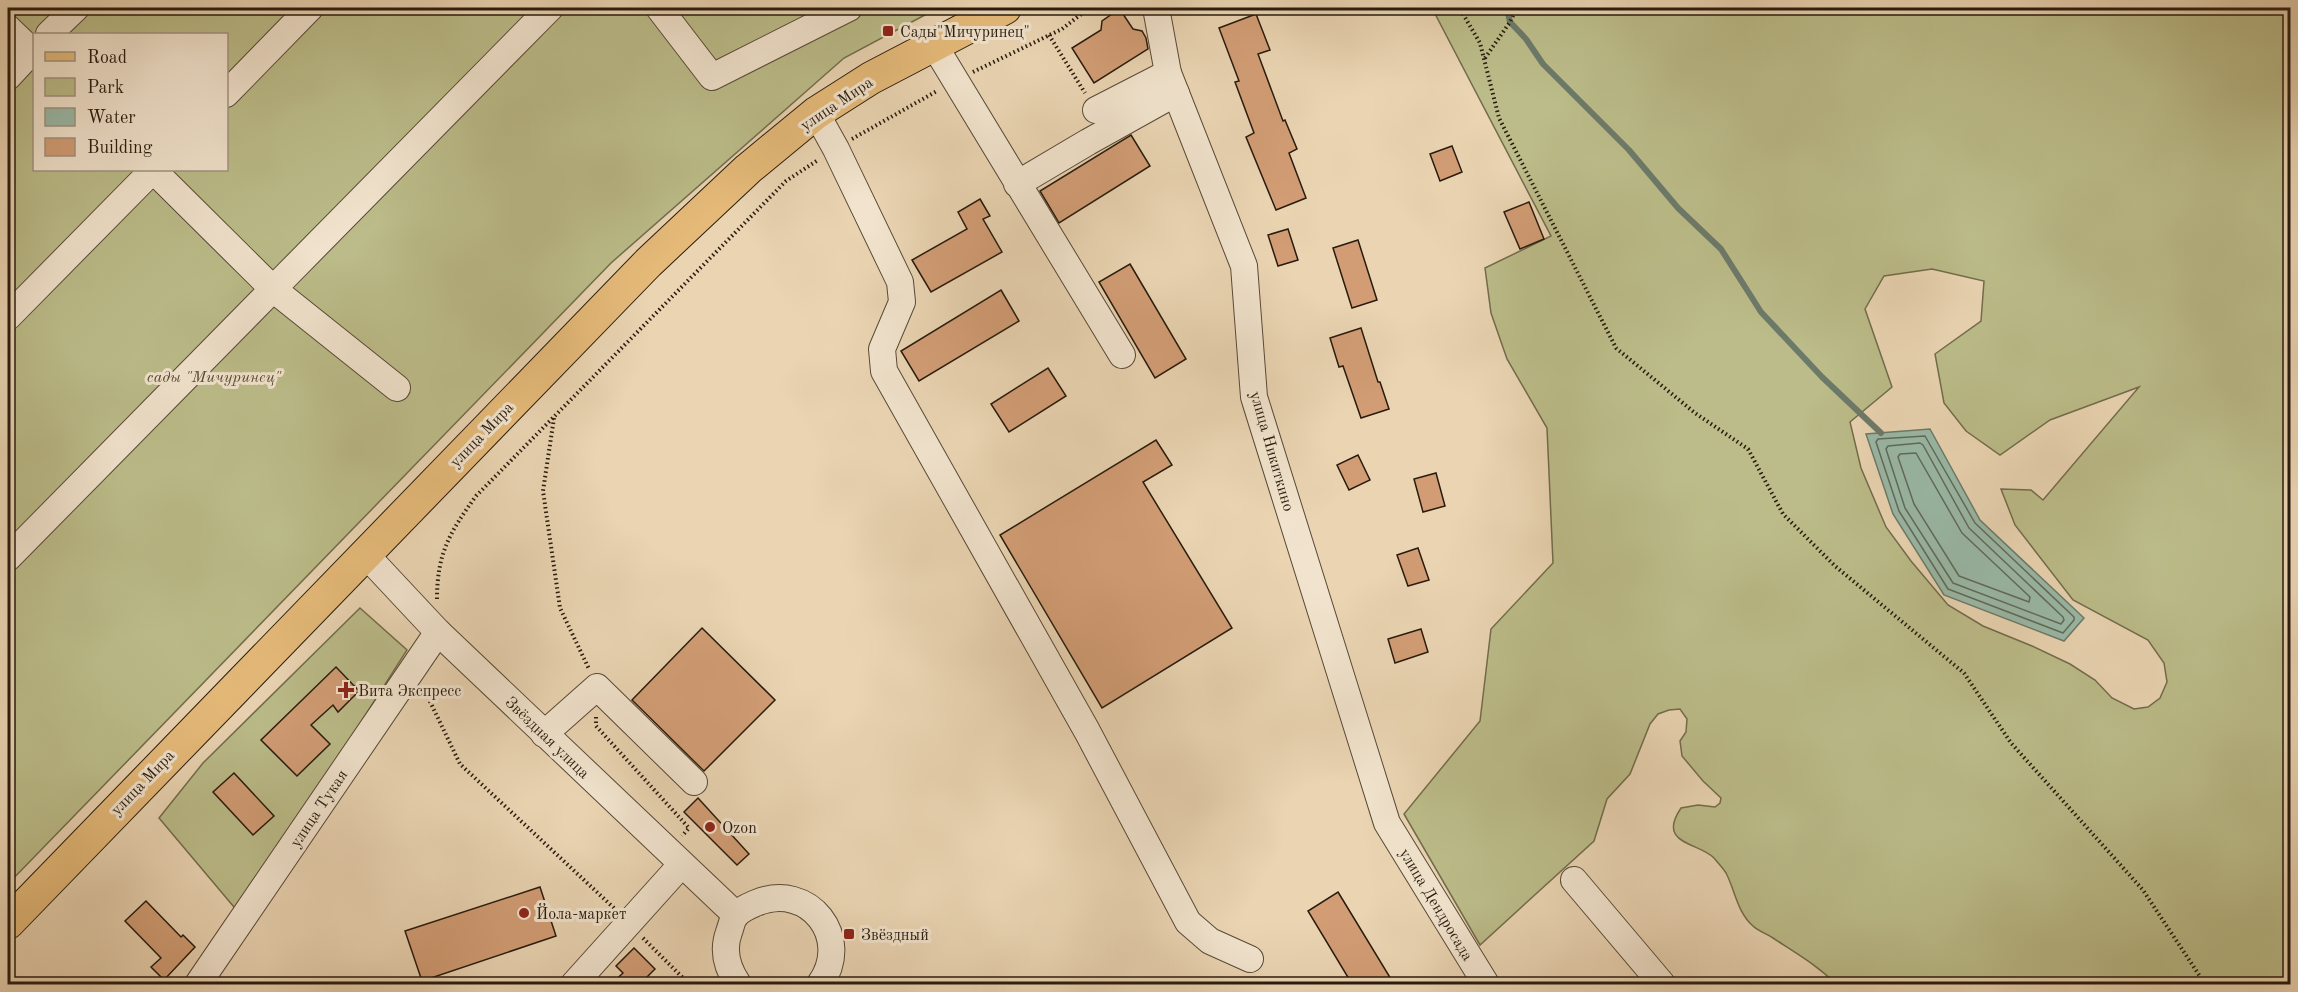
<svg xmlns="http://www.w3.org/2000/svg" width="2298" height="992" viewBox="0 0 2298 992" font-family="'Old Standard TT',serif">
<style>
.green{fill:#bbbc89;stroke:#726c4c;stroke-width:1.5;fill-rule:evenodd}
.water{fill:#99b9a7;stroke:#6c7a6a;stroke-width:1.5}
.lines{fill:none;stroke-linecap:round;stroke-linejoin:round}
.shore{stroke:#606a5a;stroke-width:1.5}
.stream{stroke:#6c7a6a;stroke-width:6}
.building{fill:#d29d75;stroke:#281b0e;stroke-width:1.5}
.minor-casing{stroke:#584937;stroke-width:28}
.major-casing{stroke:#281b0e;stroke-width:34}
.path{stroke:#281b0e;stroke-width:4;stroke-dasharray:1.5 3;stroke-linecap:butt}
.minor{stroke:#f1e3cd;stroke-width:26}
.major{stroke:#e5ba79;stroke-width:32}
.poi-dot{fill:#8f2418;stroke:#f1e3cd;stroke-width:2}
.labels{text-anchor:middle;stroke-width:6;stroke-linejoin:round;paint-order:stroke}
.poi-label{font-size:16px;fill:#281b0e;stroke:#f1e3cd;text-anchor:start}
.street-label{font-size:16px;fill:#281b0e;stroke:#f1e3cd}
.park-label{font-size:16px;font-style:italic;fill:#544b33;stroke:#f1e3cd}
</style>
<rect width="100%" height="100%" fill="#ead4b2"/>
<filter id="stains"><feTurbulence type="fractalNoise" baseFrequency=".00333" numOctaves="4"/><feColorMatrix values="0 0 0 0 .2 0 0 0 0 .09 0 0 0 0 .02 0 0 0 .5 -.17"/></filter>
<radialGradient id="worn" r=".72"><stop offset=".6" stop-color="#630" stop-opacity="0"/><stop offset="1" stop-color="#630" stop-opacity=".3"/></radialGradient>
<g class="green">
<path d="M 8,8 L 938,8 L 844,58 L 611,263 L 8,884 ZM 34,34 L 226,34 L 226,170 L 34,170 Z"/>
<path d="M 1432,8 L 2290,8 L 2290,984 L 1836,984 C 1817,965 1796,953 1773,938 C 1767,934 1758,931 1753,926 C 1737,912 1735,890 1726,873 C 1723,868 1718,863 1714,858 C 1699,842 1656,845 1681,808 L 1698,805 L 1715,807 L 1720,803 L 1721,798 L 1703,781 L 1682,756 L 1680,741 L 1686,732 L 1687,719 L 1680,709 L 1669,710 L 1658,714 L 1650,724 L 1630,774 L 1607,799 L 1594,841 L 1480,945 L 1404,814 L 1480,721 L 1491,629 L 1553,563 L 1547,428 L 1507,359 L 1491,313 L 1485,268 L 1551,236 ZM 1932,269 L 1984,281 L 1981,321 L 1935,354 L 1944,403 L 1966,431 L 2000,455 L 2050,420 L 2139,387 L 2043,500 L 2031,490 L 2001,489 L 2015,525 L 2073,600 L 2148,640 L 2164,663 L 2167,682 L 2160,698 L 2148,707 L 2134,709 L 2112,698 L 2095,680 L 2070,664 L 2032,646 L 1983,626 L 1948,605 L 1911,561 L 1886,527 L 1861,468 L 1850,422 L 1892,387 L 1865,309 L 1884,276 Z"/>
<path d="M 360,608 L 407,650 L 239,913 L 159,818 L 203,763 Z"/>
</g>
<path class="water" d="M 1930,429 L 1980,520 L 2084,618 L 2064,641 L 1944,595 L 1893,514 L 1866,434 Z"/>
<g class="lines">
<g class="shore">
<path d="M 1925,436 L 1975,523 L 2074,617 L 2074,620 L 2063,633 L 1948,589 L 1899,511 L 1876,442 L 1878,439 Z"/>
<path d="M 1920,443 L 1923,445 L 1969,528 L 2063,617 L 2064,620 L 2061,624 L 1953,583 L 1905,508 L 1886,449 L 1888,446 Z"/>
<path d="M 1916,453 L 1962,533 L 2030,597 L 2029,602 L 1959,576 L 1914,504 L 1898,457 L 1900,454 Z"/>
</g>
<path class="stream" d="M 1507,8 L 1510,22 L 1526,39 L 1543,64 L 1629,150 L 1678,208 L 1721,249 L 1761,312 L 1822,377 L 1881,433"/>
</g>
<g class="building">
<path d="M 1115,12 L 1123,14 L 1133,29 L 1142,31 L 1146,38 L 1148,49 L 1094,83 L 1072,48 L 1101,30 L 1102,21 Z"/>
<path d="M 1256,14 L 1270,50 L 1258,54 L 1283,121 L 1285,120 L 1297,149 L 1289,153 L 1306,198 L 1276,210 L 1246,137 L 1254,133 L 1235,82 L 1239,81 L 1219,28 Z"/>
<path d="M 1131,135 L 1150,166 L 1059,223 L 1040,191 Z"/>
<path d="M 1452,146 L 1462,172 L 1440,181 L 1430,154 Z"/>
<path d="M 980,199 L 990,216 L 983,219 L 1002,252 L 931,292 L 912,260 L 967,229 L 958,212 Z"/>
<path d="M 1529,202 L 1544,239 L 1520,249 L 1504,212 Z"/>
<path d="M 1288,229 L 1298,260 L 1278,266 L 1268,235 Z"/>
<path d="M 1358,240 L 1377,300 L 1352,308 L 1333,248 Z"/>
<path d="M 1130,264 L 1186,359 L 1155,378 L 1099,282 Z"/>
<path d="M 1001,290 L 1019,321 L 919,381 L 901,351 Z"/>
<path d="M 1361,328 L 1378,382 L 1380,382 L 1389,409 L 1361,418 L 1343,366 L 1339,367 L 1330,338 Z"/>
<path d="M 1048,368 L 1066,396 L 1009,432 L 991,404 Z"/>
<path d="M 1156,440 L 1172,465 L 1143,482 L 1232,628 L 1102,708 L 1000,535 Z"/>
<path d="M 1358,455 L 1370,480 L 1349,490 L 1337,465 Z"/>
<path d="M 1436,473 L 1445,506 L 1423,512 L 1414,479 Z"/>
<path d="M 1418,548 L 1429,580 L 1408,586 L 1397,555 Z"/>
<path d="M 702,628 L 775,700 L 704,771 L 632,700 Z"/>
<path d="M 1421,629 L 1428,652 L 1395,663 L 1388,639 Z"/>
<path d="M 336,667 L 359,691 L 338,712 L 333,705 L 311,725 L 330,744 L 297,776 L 261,740 Z"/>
<path d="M 234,773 L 274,816 L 253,835 L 213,792 Z"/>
<path d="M 698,798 L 749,854 L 737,865 L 684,812 Z"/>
<path d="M 540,887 L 556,936 L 422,981 L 405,931 Z"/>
<path d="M 1338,892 L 1394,984 L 1352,984 L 1308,911 Z"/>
<path d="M 146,901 L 181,937 L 183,935 L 195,947 L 164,980 L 151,967 L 161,958 L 125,921 Z"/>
<path d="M 634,948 L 655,969 L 640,984 L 611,984 L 623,973 L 616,966 Z"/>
</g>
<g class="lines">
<g class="minor-casing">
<g id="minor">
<path d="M 659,8 L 712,77 L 849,8"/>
<path d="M 1156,8 L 1168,73 L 1244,266 L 1254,397 L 1387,823 L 1486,984"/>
<path d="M 8,28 L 34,53"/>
<path d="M 49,34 L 76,8"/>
<path d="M 934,45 L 1122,355"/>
<path d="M 8,77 L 34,49"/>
<path d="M 226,94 L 310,8"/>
<path d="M 1096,110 L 1168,73"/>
<path d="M 816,113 L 836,149 L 900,282 L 902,302 L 882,349 L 884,371 L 1087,731 L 1188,922 L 1210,941 L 1250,959"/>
<path d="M 153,170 L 273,289 L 550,8"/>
<path d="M 1017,184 L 1088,142 L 1176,93"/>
<path d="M 8,317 L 153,170"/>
<path d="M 365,554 L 438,632 L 736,915"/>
<path d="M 8,558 L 273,289 L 397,388"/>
<path d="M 544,734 L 597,687 L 694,782"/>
<path d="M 1574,880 L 1662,984"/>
<path d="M 198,984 L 438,632"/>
<path d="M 574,984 L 681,865"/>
<path d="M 738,984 C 727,968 722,951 729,932 C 731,927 732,919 736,915 C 741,909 749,906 756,903 C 809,881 853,938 820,984"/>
</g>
</g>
<g class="major-casing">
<path id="major" d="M 8,923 L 648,263 L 748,169 L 816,113 L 871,78 L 1005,8"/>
</g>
<g class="path">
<path d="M 1456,8 L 1463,14 L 1480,43 L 1499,118 L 1616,348 L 1695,413 L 1748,449 L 1783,514 L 1835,566 L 1964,673 L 2011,743 L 2143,890 L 2205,984"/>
<path d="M 1049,35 L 1085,93"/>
<path d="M 1485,58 L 1510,22 L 1517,8"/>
<path d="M 973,72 L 1062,29 L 1089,8"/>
<path d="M 852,139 L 937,91"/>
<path d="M 554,418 L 543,491 L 560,608 L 589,669"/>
<path d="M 437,599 C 437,553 450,532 476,496 L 786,181 L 818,160"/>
<path d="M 424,689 L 460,764 L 615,909"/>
<path d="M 596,717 L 596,726 L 689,828 L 682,836"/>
<path d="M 643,938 L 689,984"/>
</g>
<use href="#minor" class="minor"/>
<use href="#major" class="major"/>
</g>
<g class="poi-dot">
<rect x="882" y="25" width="12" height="12" rx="3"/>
<path d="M343 681h6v6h6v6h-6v6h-6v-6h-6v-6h6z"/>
<circle cx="710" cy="827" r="6"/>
<circle cx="524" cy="913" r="6"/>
<rect x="843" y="928" width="12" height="12" rx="3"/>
</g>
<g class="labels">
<g class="poi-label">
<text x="900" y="37">Сады"Мичуринец"</text>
<text x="358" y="696">Вита Экспресс</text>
<text x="722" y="833">Ozon</text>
<text x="536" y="919">Йола-маркет</text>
<text x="861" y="940">Звёздный</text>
</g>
<g class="street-label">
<text transform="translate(836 103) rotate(-34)" y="6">улица Мира</text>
<text transform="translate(481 434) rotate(-46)" y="6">улица Мира</text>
<text transform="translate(1273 451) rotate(74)" y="6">улица Никиткино</text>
<text transform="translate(548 737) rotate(44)" y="6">Звёздная улица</text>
<text transform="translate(142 782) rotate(-46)" y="6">улица Мира</text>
<text transform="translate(318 808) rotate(-56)" y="6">улица Тукая</text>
<text transform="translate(1437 904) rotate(59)" y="6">улица Дендросада</text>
</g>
<g class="park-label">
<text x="214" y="382">сады "Мичуринец"</text>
</g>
</g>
<rect width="2298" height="992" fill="none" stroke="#ead4b2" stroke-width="30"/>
<rect x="9" y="9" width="2280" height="974" fill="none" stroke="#281b0e" stroke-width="3"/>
<rect x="15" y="15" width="2268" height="962" fill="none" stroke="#281b0e" stroke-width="1.5"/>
<rect x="33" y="33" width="195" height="138" fill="#f1e3cd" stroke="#a19381" stroke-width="1.5"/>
<rect x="45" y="52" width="30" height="9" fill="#e5ba79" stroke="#a19381" stroke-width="1.5"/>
<text x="87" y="63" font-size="18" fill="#281b0e">Road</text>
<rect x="45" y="78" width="30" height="18" fill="#bbbc89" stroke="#a19381" stroke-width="1.5"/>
<text x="87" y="93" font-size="18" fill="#281b0e">Park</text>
<rect x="45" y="108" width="30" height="18" fill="#99b9a7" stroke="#a19381" stroke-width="1.5"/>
<text x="87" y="123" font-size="18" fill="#281b0e">Water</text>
<rect x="45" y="138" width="30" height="18" fill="#d29d75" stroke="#a19381" stroke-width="1.5"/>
<text x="87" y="153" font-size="18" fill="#281b0e">Building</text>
<rect width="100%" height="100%" filter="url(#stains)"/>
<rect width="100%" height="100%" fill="url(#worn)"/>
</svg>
